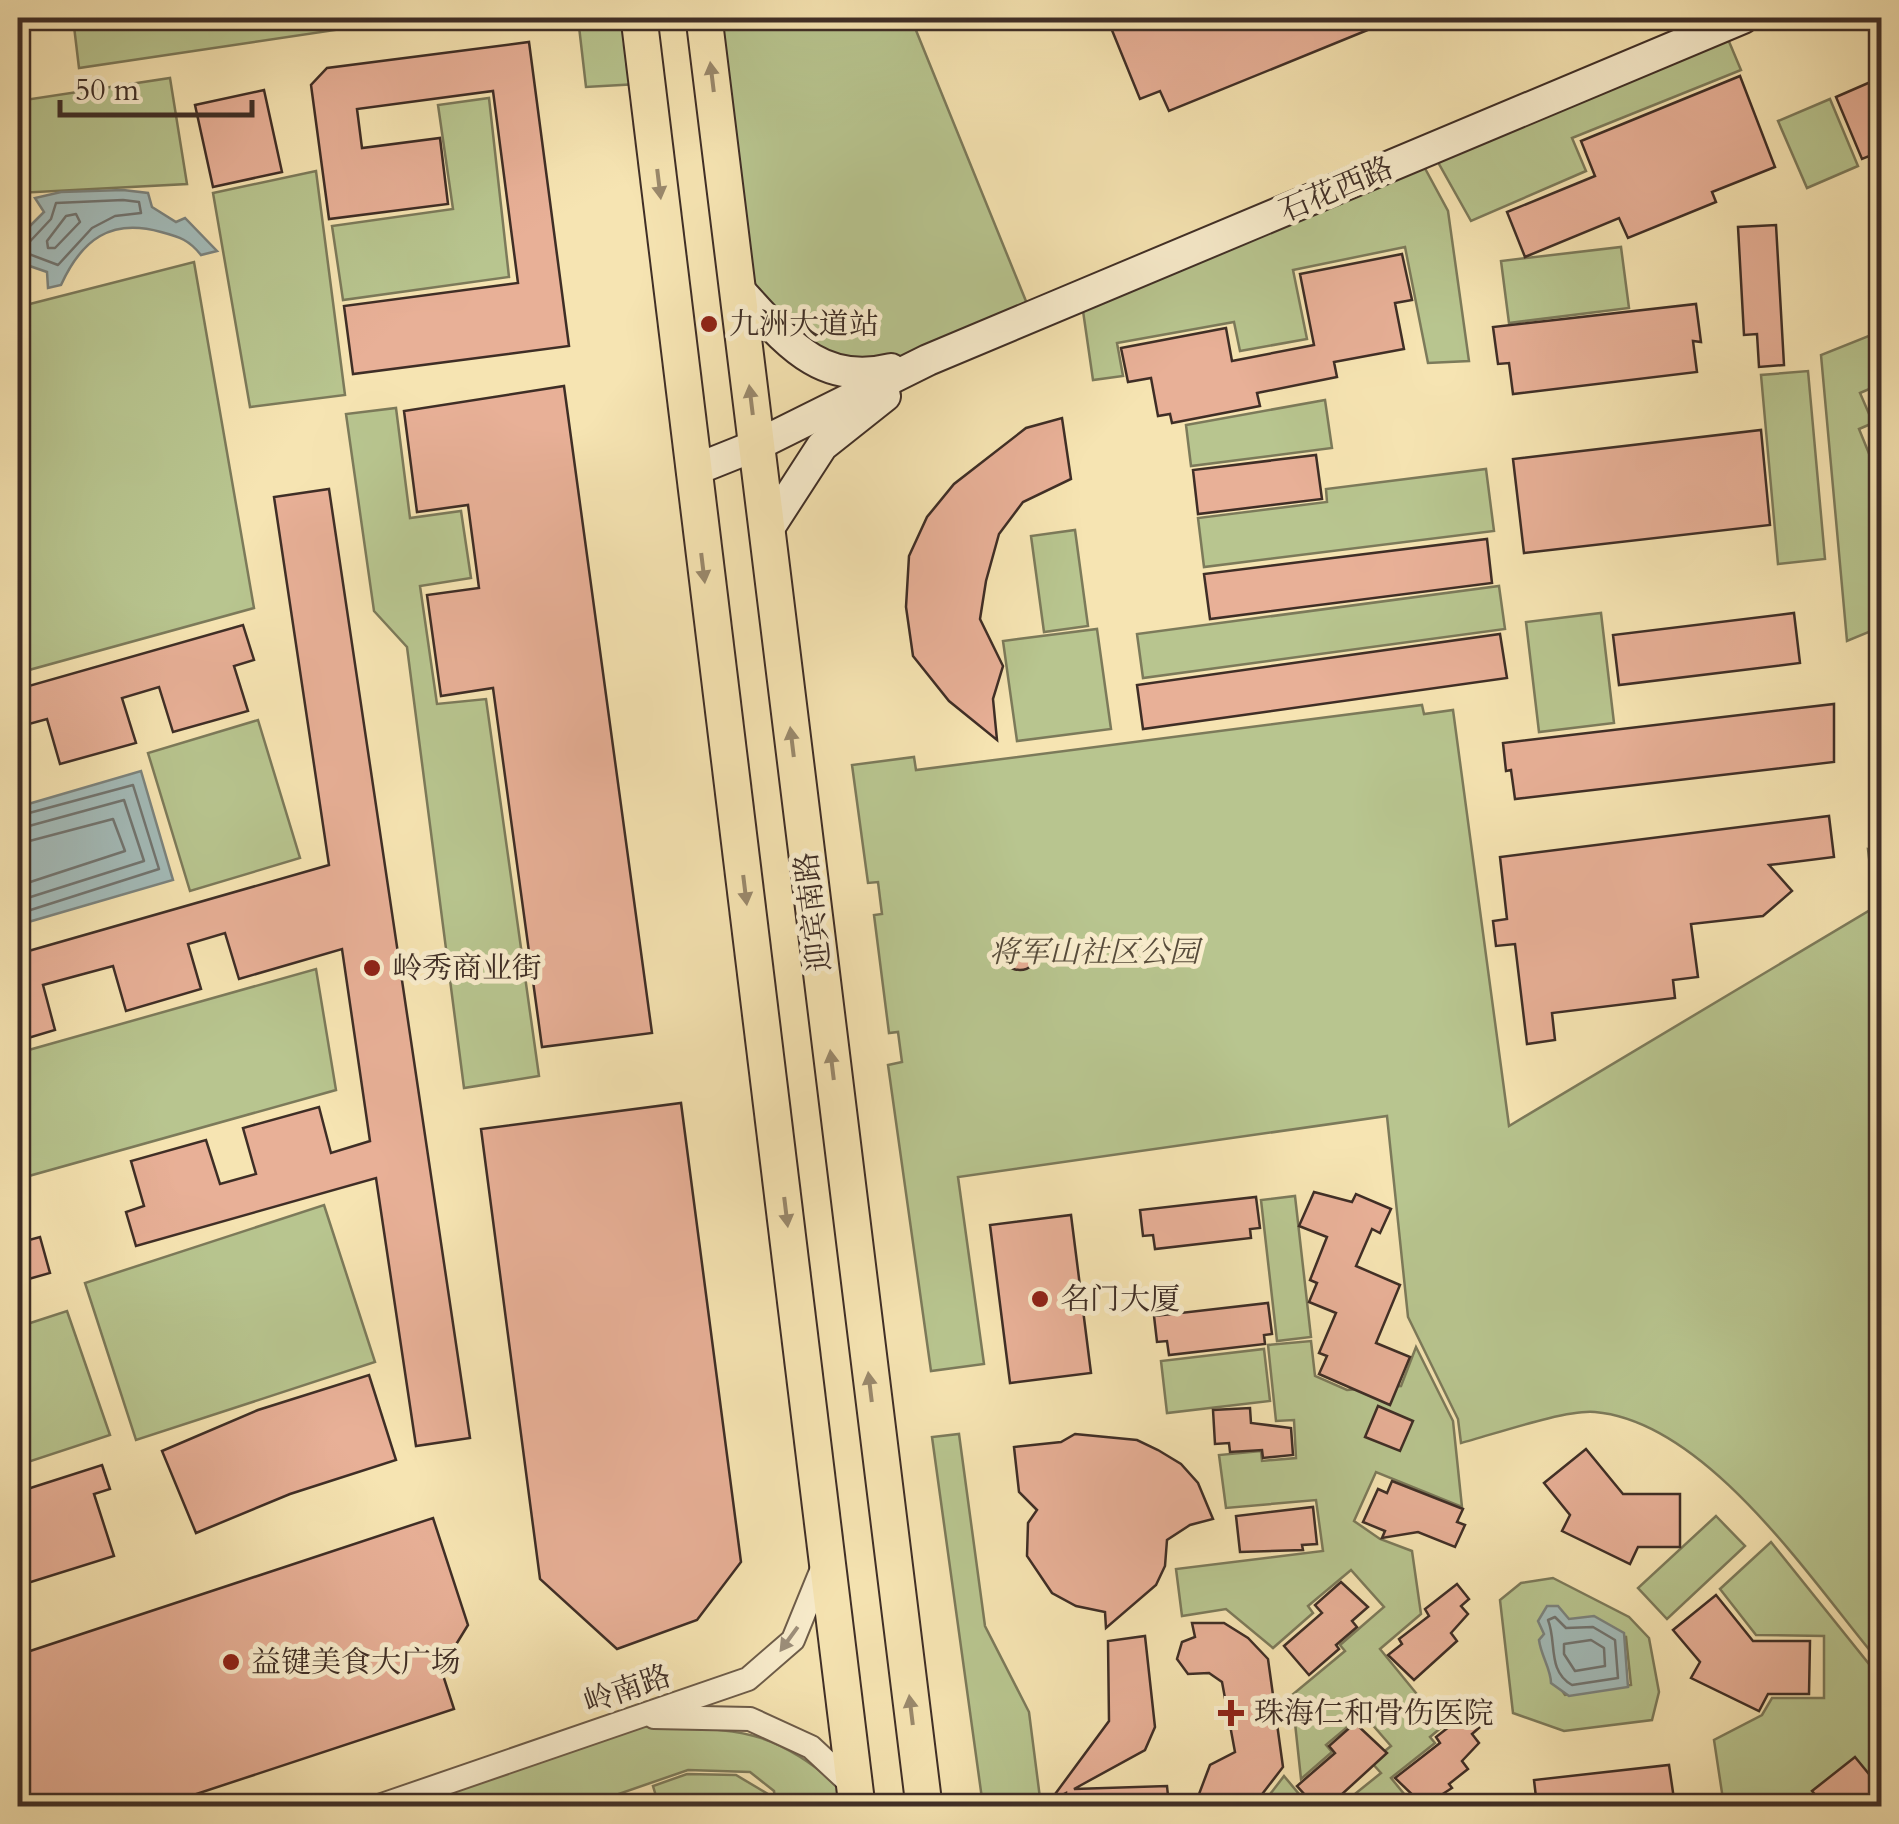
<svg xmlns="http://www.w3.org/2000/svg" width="1899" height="1824" viewBox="0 0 1899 1824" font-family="Cardo,'Noto Serif SC',serif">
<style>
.green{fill:#b8c58f;stroke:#7c7a5a;stroke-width:2.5;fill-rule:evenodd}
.water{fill:#a3bbb9;stroke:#7b837e;stroke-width:2.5}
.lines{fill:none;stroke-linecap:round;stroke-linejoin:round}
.shore{stroke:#717470;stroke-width:2.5}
.building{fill:#e8b097;stroke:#3f2e26;stroke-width:2.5}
.street-casing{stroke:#6d5c49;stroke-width:26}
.secondary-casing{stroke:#3f2e26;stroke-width:34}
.primary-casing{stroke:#3f2e26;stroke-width:39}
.street{stroke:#f9edcd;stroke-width:22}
.secondary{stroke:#f9edcd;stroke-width:30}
.primary{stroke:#f6e4b2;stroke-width:35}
.oneway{fill:#9a896c}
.oneway2{fill:#9c8e7a}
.poi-dot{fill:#8f2418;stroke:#f9edcd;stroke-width:4}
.labels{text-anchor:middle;stroke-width:10;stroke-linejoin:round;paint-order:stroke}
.street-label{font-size:30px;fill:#3f2e26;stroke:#f9edcd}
.poi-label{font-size:30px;fill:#3f2e26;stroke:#f9edcd;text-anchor:start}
.park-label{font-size:30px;font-style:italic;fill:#574c3b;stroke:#f9edcd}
</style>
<rect width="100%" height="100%" fill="#f6e4b2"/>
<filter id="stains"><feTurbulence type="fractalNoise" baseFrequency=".002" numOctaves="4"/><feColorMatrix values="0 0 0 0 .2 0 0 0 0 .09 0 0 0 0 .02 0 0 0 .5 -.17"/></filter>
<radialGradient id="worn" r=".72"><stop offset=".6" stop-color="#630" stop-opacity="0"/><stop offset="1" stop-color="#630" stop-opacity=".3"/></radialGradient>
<g class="green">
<path d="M 73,18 L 334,18 L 335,30 L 79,68 Z"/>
<path d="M 578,18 L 629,18 L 638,84 L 586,87 Z"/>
<path d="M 706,18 L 911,18 L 1032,316 L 864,374 L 802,355 L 740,288 Z"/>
<path d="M 1725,32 L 1741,70 L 1572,138 L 1586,171 L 1471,221 L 1434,155 Z"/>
<path d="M 170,78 L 187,184 L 18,193 L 18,101 Z"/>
<path d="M 489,98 L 509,277 L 343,300 L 332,226 L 453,209 L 438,105 Z"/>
<path d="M 1830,99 L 1858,166 L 1807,188 L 1778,121 Z"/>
<path d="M 1421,161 L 1448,211 L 1469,361 L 1428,363 L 1405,247 L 1293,270 L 1307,339 L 1240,351 L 1234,322 L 1117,343 L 1123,376 L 1093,380 L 1082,304 Z"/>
<path d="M 316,171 L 345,395 L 250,407 L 213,193 Z"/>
<path d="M 1621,247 L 1629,308 L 1509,323 L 1501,261 Z"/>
<path d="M 194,262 L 254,608 L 18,673 L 18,307 Z"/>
<path d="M 1881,331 L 1881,384 L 1860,393 L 1873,423 L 1859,429 L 1872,461 L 1881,458 L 1881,627 L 1847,641 L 1821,355 Z"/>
<path d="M 1808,371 L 1825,559 L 1778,564 L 1761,375 Z"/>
<path d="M 1325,400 L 1332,448 L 1191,466 L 1186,425 Z"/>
<path d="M 396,408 L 410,518 L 461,511 L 471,578 L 420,586 L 437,704 L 486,699 L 539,1076 L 464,1088 L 407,647 L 374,611 L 346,414 Z"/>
<path d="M 1486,469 L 1494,531 L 1204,567 L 1198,518 L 1327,502 L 1326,489 Z"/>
<path d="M 1075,530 L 1088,626 L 1044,632 L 1031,536 Z"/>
<path d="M 1499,586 L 1505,629 L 1143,678 L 1137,634 Z"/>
<path d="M 1601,613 L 1614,723 L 1539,732 L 1526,622 Z"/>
<path d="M 1097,629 L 1111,729 L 1017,741 L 1003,641 Z"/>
<path d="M 1422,705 L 1424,714 L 1453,710 L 1509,1126 L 1875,907 L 1868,849 L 1881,852 L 1881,1664 C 1812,1582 1708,1422 1595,1412 C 1566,1409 1492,1435 1461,1443 L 1458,1419 L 1408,1317 L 1387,1116 L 958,1177 L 984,1364 L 931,1371 L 888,1065 L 902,1062 L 898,1032 L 889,1033 L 874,915 L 882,914 L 878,882 L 868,883 L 852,765 L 914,757 L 916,770 Z"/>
<path d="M 258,720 L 300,858 L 190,891 L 148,753 Z"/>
<path d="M 316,969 L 336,1090 L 18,1179 L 18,1053 Z"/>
<path d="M 1295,1196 L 1311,1337 L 1277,1341 L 1261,1200 Z"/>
<path d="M 324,1205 L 375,1362 L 136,1440 L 85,1283 Z"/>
<path d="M 67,1311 L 110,1435 L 25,1463 L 18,1440 L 18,1327 Z"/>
<path d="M 1311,1341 L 1315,1376 L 1347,1390 L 1401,1386 L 1416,1347 L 1453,1421 L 1462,1507 L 1376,1472 L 1354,1521 L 1380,1539 L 1412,1551 L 1421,1614 L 1380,1649 L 1443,1726 L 1430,1737 L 1435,1743 L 1391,1778 L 1414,1806 L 1340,1806 L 1381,1773 L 1371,1762 L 1391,1746 L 1363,1714 L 1326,1745 L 1332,1752 L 1301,1779 L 1292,1695 L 1345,1651 L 1340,1645 L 1384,1607 L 1351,1570 L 1308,1606 L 1313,1613 L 1273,1648 L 1226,1609 L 1182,1616 L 1176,1569 L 1323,1551 L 1316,1500 L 1226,1508 L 1219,1455 L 1261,1451 L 1262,1461 L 1296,1458 L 1294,1420 L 1276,1421 L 1268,1345 Z"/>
<path d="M 1264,1349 L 1270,1401 L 1167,1413 L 1161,1361 Z"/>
<path d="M 959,1434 L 985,1626 L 1029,1712 L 1041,1806 L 983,1806 L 932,1437 Z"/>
<path d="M 1716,1516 L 1745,1546 L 1667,1619 L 1638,1588 Z"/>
<path d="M 1771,1542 L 1881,1679 L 1881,1806 L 1724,1806 L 1714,1740 L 1762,1715 L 1772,1698 L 1824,1698 L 1824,1636 L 1756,1635 L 1720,1589 Z"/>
<path d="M 1553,1578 L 1629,1617 L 1649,1638 L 1659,1692 L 1652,1720 L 1564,1731 L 1513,1713 L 1500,1600 L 1521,1583 ZM 1545,1634 L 1626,1637 L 1631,1685 L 1565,1695 L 1551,1674 Z"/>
<path d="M 642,1726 C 742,1731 767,1724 846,1792 L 847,1806 L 776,1806 L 774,1791 L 750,1772 L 688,1770 L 584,1806 L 409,1806 Z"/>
<path d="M 687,1774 L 736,1775 L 768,1794 L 770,1806 L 659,1806 L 653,1786 Z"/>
<path d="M 1284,1776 L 1309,1806 L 1261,1806 Z"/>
</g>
<g class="water">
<path d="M 123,190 L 148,193 L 152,207 L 176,222 L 185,218 L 217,251 L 201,255 C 189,240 180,237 161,232 C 111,218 82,239 61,285 L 48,288 L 47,272 L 18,262 L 18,232 L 21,235 L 44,212 L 35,198 L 61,192 Z"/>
<path d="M 141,771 L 173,880 L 18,925 L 18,807 Z"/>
<path d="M 1547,1606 L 1558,1606 L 1569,1619 L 1594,1616 L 1624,1633 L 1628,1687 L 1569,1696 L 1551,1683 C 1551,1669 1541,1656 1539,1640 L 1544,1634 L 1538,1621 Z"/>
</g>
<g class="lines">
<g class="shore">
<path d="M 123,200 L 139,202 L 141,213 L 115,216 L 92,228 L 58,265 L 21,251 L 51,219 L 56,203 Z"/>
<path d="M 76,214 L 80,222 L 55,248 L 48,248 L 47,241 L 66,216 Z"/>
<path d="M 18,816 L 133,785 L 159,869 L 18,914"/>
<path d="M 18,829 L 124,800 L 144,861 L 18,901"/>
<path d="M 18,844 L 113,819 L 125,851 L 18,886"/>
<path d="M 1555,1617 L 1566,1628 L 1593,1627 L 1615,1640 L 1618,1678 L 1572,1685 C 1547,1671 1557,1642 1548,1620 Z"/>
<path d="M 1591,1640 L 1604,1648 L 1605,1666 L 1575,1671 L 1564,1654 L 1564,1644 Z"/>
</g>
</g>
<g class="building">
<path d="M 1107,18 L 1397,18 L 1169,111 L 1160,91 L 1140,99 Z"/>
<path d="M 529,42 L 569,346 L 353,374 L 344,306 L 518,283 L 493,91 L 357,109 L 362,148 L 440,138 L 448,204 L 329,219 L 311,85 L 327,68 Z"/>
<path d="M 1740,76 L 1775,167 L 1712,192 L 1716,202 L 1628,238 L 1619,218 L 1525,257 L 1507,212 L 1595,176 L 1581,141 Z"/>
<path d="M 1882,77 L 1882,151 L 1862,159 L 1836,97 Z"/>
<path d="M 264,90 L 282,172 L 213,187 L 195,105 Z"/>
<path d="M 1776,225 L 1784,365 L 1759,367 L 1757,334 L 1744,335 L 1738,227 Z"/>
<path d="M 1402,254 L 1412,300 L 1395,303 L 1404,349 L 1334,362 L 1337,377 L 1257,393 L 1260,406 L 1172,423 L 1170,414 L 1158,416 L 1151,378 L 1128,382 L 1121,348 L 1226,328 L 1232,361 L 1314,345 L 1300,274 Z"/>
<path d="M 1696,304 L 1701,342 L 1693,341 L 1697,372 L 1513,394 L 1509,363 L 1498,364 L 1493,327 Z"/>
<path d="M 564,386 L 652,1033 L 542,1047 L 493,688 L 441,696 L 427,595 L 479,588 L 468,505 L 417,512 L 404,411 Z"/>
<path d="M 1062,418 L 1071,479 L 1023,502 L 999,534 L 986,581 L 980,619 L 1003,666 L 993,699 L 997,740 L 949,701 L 913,656 L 906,607 L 909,556 L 927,517 L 954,484 L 1026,428 Z"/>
<path d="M 1761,430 L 1770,525 L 1524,553 L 1513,459 Z"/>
<path d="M 1316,455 L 1322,499 L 1198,514 L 1193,470 Z"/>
<path d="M 329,489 L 470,1438 L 416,1446 L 376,1178 L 136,1246 L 126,1212 L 144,1206 L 131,1161 L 206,1140 L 220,1184 L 256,1174 L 243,1128 L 319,1107 L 331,1153 L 370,1141 L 342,949 L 239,979 L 225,933 L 188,944 L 201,989 L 126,1011 L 113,966 L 76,976 L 43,985 L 55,1030 L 18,1041 L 18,954 L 329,865 L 274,497 Z"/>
<path d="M 1487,539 L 1492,583 L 1210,619 L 1204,574 Z"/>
<path d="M 1794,613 L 1800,663 L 1619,685 L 1613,635 Z"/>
<path d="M 243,625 L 254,660 L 234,666 L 248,711 L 173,732 L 159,687 L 122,698 L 136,743 L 60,764 L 47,719 L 29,724 L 18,689 Z"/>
<path d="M 1500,634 L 1507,678 L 1143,729 L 1137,685 Z"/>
<path d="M 1834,704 L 1834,762 L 1515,799 L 1511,770 L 1506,771 L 1503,743 Z"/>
<path d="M 1829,816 L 1834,857 L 1769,865 L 1792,891 L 1763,916 L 1691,924 L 1698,977 L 1673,980 L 1675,998 L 1552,1013 L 1555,1040 L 1527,1044 L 1515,944 L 1496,946 L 1493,921 L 1507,919 L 1500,857 Z"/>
<circle cx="1020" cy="953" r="17"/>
<path d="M 681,1103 L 741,1562 L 697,1620 L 617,1649 L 540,1579 L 481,1129 Z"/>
<path d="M 1314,1192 L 1352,1202 L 1356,1194 L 1391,1209 L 1380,1233 L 1372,1229 L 1356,1266 L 1400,1285 L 1376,1343 L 1410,1357 L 1390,1405 L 1319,1374 L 1327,1356 L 1319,1353 L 1336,1313 L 1309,1302 L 1317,1283 L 1310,1280 L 1327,1237 L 1299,1226 Z"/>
<path d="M 1256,1197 L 1260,1228 L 1250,1229 L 1251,1238 L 1155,1249 L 1153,1235 L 1143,1236 L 1140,1210 Z"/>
<path d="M 1071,1215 L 1091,1373 L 1010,1383 L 990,1225 Z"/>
<path d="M 40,1237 L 50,1273 L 18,1282 L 18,1243 Z"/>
<path d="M 1268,1303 L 1272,1334 L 1264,1335 L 1265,1344 L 1169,1355 L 1167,1341 L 1157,1342 L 1154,1316 Z"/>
<path d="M 369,1375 L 396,1460 L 290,1494 L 196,1533 L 162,1451 L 258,1410 Z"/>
<path d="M 1378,1406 L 1413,1421 L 1400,1451 L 1365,1437 Z"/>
<path d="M 1250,1408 L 1251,1423 L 1291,1428 L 1293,1455 L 1263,1458 L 1262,1450 L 1230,1452 L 1229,1443 L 1215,1444 L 1213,1410 Z"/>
<path d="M 1075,1434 L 1137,1440 L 1158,1450 L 1181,1464 L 1198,1483 L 1213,1519 L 1190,1525 L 1167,1540 L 1165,1566 L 1156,1585 L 1106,1628 L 1105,1612 L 1076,1606 L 1052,1593 L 1027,1556 L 1028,1523 L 1037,1510 L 1019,1492 L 1014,1447 L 1061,1442 Z"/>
<path d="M 1586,1449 L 1623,1494 L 1680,1494 L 1680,1547 L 1638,1547 L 1630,1564 L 1562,1531 L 1570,1515 L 1544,1483 Z"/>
<path d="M 102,1465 L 110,1489 L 94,1494 L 114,1556 L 18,1586 L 18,1492 Z"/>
<path d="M 1392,1481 L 1463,1509 L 1457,1522 L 1465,1525 L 1455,1547 L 1418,1532 L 1382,1538 L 1385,1531 L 1363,1522 L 1378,1489 L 1387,1493 Z"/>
<path d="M 1313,1507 L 1317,1544 L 1302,1545 L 1303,1550 L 1240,1552 L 1236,1516 Z"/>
<path d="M 433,1518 L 468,1625 L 441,1669 L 454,1709 L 160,1806 L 18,1806 L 18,1655 Z"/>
<path d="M 1341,1582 L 1368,1607 L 1352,1621 L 1357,1627 L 1336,1645 L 1339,1649 L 1309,1675 L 1284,1646 L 1322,1613 L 1315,1605 Z"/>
<path d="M 1457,1584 L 1469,1599 L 1461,1606 L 1468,1614 L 1451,1633 L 1457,1641 L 1414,1680 L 1388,1655 L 1402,1644 L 1399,1639 L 1429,1616 L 1425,1609 Z"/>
<path d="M 1716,1595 L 1753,1641 L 1810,1641 L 1809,1694 L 1768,1694 L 1759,1711 L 1691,1678 L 1700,1662 L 1673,1630 Z"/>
<path d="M 1192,1623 L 1224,1623 L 1248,1638 L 1268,1659 L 1283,1767 L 1253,1806 L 1207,1806 L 1199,1794 L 1210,1765 L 1235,1752 L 1222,1682 L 1209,1673 L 1188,1674 L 1177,1659 L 1182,1642 L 1195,1637 Z"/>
<path d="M 1145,1636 L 1155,1727 L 1145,1750 L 1074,1789 L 1167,1786 L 1169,1806 L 1066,1806 L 1066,1793 L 1050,1801 L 1109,1721 L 1108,1641 Z"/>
<path d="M 1468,1712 L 1480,1727 L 1472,1734 L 1479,1743 L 1462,1761 L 1468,1769 L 1449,1784 L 1452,1788 L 1424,1806 L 1395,1778 L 1440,1743 L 1436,1737 Z"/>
<path d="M 1355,1723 L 1387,1753 L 1329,1806 L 1315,1806 L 1297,1786 L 1335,1753 L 1329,1746 Z"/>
<path d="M 1855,1757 L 1882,1790 L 1882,1806 L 1825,1806 L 1812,1791 Z"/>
<path d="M 1669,1765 L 1675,1806 L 1537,1806 L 1534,1780 Z"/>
</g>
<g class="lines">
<g class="street-casing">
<g id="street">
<path d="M 654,1717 L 750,1719 L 811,1747 L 854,1787"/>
<path d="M 379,1806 L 748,1679 L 793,1640 L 824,1564"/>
</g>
</g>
<g class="secondary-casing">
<g id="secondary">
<path d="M 739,290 C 784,338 818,387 891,369"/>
<path d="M 692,471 L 757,445 L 928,360 L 1743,18"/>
<path d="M 767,531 L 822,446 L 885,396"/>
</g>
</g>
<g class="primary-casing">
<g id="primary">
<path d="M 639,18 L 857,1806"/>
<path d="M 704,18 L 924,1806"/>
</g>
</g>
<use href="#street" class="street"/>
<use href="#secondary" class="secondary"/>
<use href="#primary" class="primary"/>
</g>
<defs><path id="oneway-solid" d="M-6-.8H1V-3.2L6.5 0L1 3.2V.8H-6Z" transform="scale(2.5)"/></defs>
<g class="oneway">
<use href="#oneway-solid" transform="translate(712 77) rotate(-97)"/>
<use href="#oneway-solid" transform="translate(659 184) rotate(83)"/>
<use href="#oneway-solid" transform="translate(751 400) rotate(-97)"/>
<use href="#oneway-solid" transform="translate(703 568) rotate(83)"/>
<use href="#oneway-solid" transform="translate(792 742) rotate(-97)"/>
<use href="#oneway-solid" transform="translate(745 890) rotate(83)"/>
<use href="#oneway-solid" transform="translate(832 1065) rotate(-97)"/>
<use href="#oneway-solid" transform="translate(786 1212) rotate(83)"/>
<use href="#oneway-solid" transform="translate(870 1387) rotate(-97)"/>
<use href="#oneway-solid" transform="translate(911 1710) rotate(-97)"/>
</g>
<use class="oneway2" href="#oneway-solid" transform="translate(789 1639) rotate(126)"/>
<g class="poi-dot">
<circle cx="709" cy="324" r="10"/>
<circle cx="372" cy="968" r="10"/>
<circle cx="1040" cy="1299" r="10"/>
<circle cx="231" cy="1662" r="10"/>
<path d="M1226 1698h10v10h10v10h-10v10h-10v-10h-10v-10h10z"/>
</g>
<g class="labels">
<g class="street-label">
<text transform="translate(1336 189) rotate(-23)" y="10">石花西路</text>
<text transform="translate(813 912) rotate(-97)" y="10">迎宾南路</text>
<text transform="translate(627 1689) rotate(-19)" y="10">岭南路</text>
</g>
<g class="poi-label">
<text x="729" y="334">九洲大道站</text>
<text x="392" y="978">岭秀商业街</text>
<text x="1060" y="1309">名门大厦</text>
<text x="251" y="1672">益键美食大广场</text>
<text x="1254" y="1723">珠海仁和骨伤医院</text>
</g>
<g class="park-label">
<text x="1094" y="962">将军山社区公园</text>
</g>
</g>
<rect width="1899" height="1824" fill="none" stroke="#f6e4b2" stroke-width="60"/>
<rect x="20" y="20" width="1859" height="1784" fill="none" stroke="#3f2e26" stroke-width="5"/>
<rect x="30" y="30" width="1839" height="1764" fill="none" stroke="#3f2e26" stroke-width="2.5"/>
<path d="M60 100v15h192v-15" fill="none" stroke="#3f2e26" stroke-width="5"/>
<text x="75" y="100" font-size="30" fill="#3f2e26" stroke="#f9edcd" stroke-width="8" paint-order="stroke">50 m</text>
<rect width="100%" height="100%" filter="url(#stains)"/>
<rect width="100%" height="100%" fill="url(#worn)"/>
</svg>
